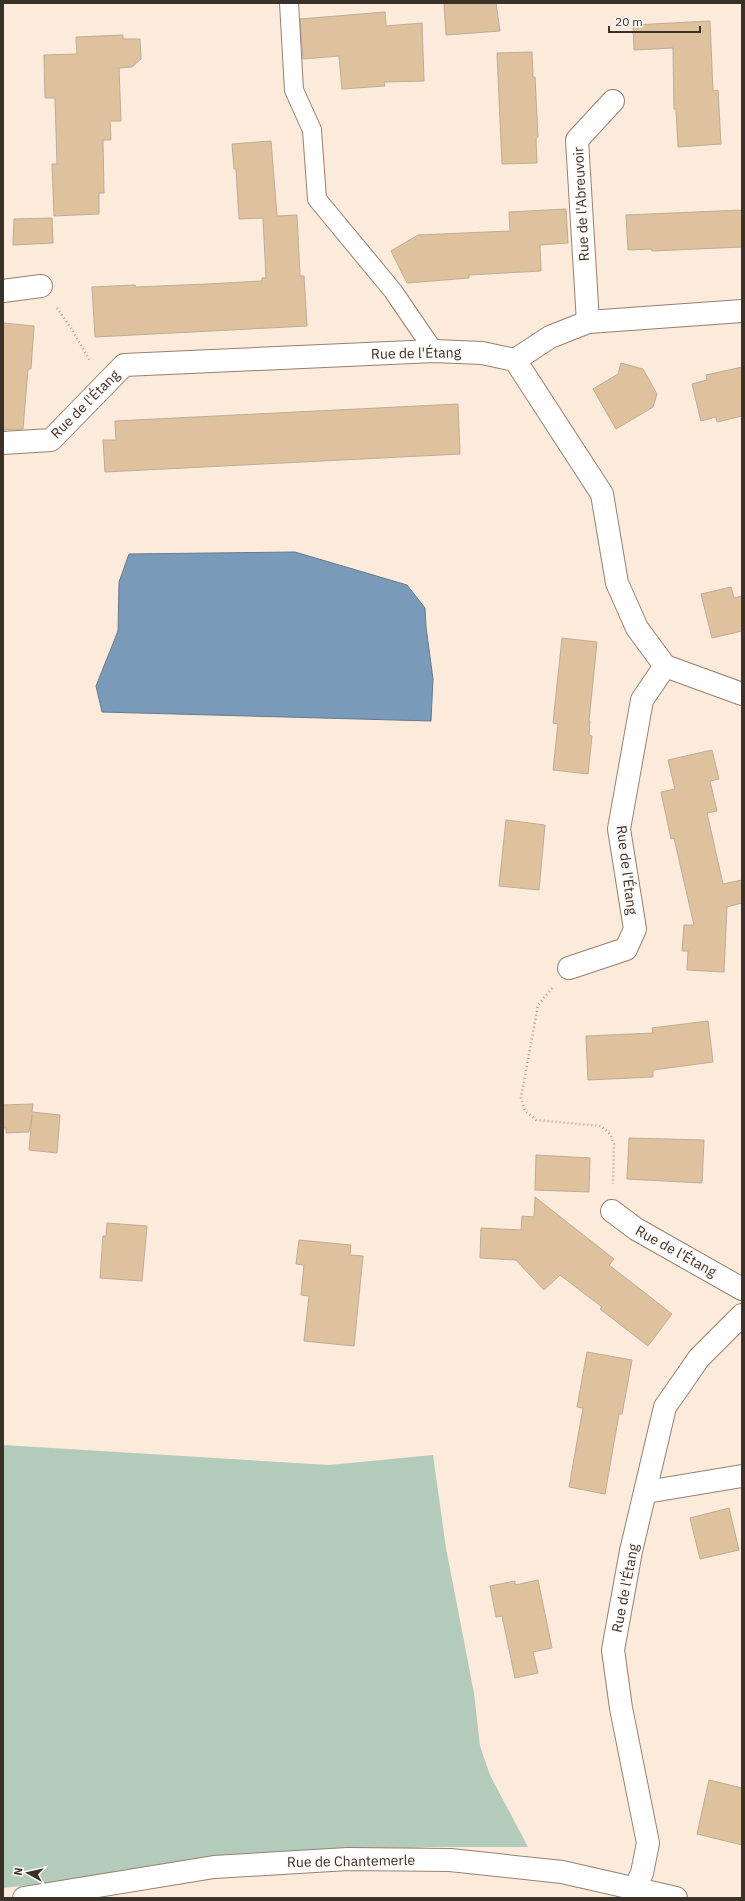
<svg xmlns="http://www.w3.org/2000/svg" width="745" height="1901" viewBox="0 0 745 1901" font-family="'IBM Plex Sans',sans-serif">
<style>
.green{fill:#b3cbba}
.water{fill:#799ab8;stroke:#667a8d}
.building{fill:#dec29d;stroke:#bdac96}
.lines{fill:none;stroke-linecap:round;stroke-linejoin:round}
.lane-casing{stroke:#96816f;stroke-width:20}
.street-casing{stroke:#96816f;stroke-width:24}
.path{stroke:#ac9e91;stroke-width:2.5;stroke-dasharray:1 3;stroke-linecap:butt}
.lane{stroke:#fff;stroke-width:18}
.street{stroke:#fff;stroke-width:22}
.labels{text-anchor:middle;stroke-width:3.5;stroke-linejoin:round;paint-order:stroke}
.street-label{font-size:14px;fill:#3a3129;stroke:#fffaf6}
</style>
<rect width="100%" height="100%" fill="#fceada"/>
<path class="green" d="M 3,1445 L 329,1465 L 433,1455 L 446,1548 L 474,1693 L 480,1746 L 490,1775 L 528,1847 L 430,1847 L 309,1854 L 3,1888 Z"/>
<path class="water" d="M 295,552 L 407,585 L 425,608 L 426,627 L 433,679 L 431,721 L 102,712 L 96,686 L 118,631 L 119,582 L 129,554 Z"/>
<g class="building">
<path d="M 444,3 L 496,3 L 500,31 L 446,35 Z"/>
<path d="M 385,12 L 386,26 L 422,23 L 424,81 L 384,82 L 385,86 L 342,89 L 339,56 L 303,59 L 300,19 Z"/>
<path d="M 710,21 L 713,91 L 718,90 L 721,144 L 678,147 L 676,109 L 674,109 L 673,48 L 634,50 L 633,25 Z"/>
<path d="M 123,35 L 123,39 L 140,39 L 141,59 L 132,67 L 119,68 L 121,121 L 110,121 L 111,140 L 103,140 L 104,193 L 99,193 L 99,214 L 54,216 L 52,164 L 57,164 L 55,98 L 45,98 L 44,55 L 77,54 L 76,37 Z"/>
<path d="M 532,52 L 533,77 L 535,77 L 538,137 L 536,138 L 537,163 L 502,164 L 497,53 Z"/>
<path d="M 271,141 L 277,216 L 297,215 L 300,276 L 304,276 L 307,326 L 95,337 L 92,287 L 135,285 L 136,287 L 207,284 L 262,281 L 262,278 L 266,278 L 263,218 L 239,219 L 236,169 L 234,169 L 232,144 Z"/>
<path d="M 566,209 L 568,243 L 540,245 L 541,271 L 469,275 L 469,278 L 407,283 L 391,251 L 418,235 L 510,231 L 509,212 Z"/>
<path d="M 742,210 L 742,247 L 652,251 L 651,249 L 628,250 L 626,215 Z"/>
<path d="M 52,218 L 53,243 L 13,245 L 14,219 Z"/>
<path d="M 3,323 L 34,326 L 31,369 L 28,369 L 23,429 L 3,430 Z"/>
<path d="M 621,363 L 643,369 L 657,394 L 653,407 L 616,429 L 593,389 L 618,374 Z"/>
<path d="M 742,367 L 742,416 L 717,422 L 716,417 L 701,421 L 692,384 L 707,380 L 706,375 Z"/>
<path d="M 458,404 L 460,454 L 105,472 L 103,440 L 116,440 L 115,421 Z"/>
<path d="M 731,587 L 734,598 L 742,596 L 742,631 L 712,638 L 701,594 Z"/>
<path d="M 562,638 L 597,642 L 589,721 L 590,721 L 589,735 L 592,736 L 588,774 L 553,770 L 558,724 L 553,723 Z"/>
<path d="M 712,750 L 719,779 L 710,781 L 717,811 L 707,813 L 723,884 L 742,880 L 742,903 L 727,907 L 724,972 L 687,970 L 688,951 L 682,951 L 684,925 L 694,925 L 674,838 L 671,839 L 661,792 L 675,789 L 668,760 Z"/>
<path d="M 506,820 L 545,825 L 539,890 L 499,886 Z"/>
<path d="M 708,1021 L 713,1062 L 653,1070 L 653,1077 L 588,1080 L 586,1036 L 653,1033 L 652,1028 Z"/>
<path d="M 33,1104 L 32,1112 L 60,1115 L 57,1153 L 29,1150 L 32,1115 L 29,1132 L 6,1133 L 6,1128 L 3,1128 L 3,1105 Z"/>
<path d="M 629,1138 L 704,1140 L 702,1183 L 627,1179 Z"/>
<path d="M 536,1155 L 590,1158 L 589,1192 L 535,1190 Z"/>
<path d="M 535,1197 L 614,1259 L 609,1265 L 672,1314 L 648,1346 L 600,1309 L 602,1307 L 560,1275 L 544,1290 L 516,1260 L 480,1258 L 481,1228 L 521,1230 L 522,1216 L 534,1217 Z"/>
<path d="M 107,1223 L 147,1226 L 142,1281 L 100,1278 L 103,1236 L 106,1236 Z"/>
<path d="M 299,1240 L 351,1245 L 350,1255 L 363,1256 L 354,1346 L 304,1341 L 309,1296 L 301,1295 L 304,1265 L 296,1264 Z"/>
<path d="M 587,1352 L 632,1360 L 622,1414 L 619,1414 L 605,1494 L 569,1487 L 583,1408 L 577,1407 Z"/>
<path d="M 729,1508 L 739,1550 L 700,1559 L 690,1518 Z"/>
<path d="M 538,1580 L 552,1648 L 533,1652 L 538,1673 L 515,1678 L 502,1616 L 496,1617 L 490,1586 L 515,1581 L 515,1585 Z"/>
<path d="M 709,1780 L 742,1788 L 742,1845 L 697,1834 Z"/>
</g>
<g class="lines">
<g class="lane-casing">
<path id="lane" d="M 289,3 L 294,90 L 312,130 L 317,199 L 393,291 L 434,351"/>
</g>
<g class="street-casing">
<g id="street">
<path d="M 3,291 L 41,286"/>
<path d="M 588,322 L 577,140 L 613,101"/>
<path d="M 515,360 L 550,337 L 588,322 L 742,311"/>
<path d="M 3,443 L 51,440 L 124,365 L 434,351 L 482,353 L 515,360 L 602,494 L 617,583 L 637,628 L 665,666 L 742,694"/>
<path d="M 569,968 L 626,949 L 635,929 L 619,829 L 642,700 L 665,666"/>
<path d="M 612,1211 L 636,1229 L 742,1289"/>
<path d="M 646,1492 L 742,1476"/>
<path d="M 635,1888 L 642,1873 L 648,1843 L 621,1708 L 613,1650 L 631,1551 L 665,1407 L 699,1358 L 742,1315"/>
<path d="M 24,1898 L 214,1867 L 348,1859 L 450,1860 L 562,1872 L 676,1898"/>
</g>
</g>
<g class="path">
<path d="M 57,308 L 71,328 L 90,361"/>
<path d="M 552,988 L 538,1005 L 521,1098 L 525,1111 L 536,1120 L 601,1126 L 610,1134 L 614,1144 L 613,1184"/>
</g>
<use href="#lane" class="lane"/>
<use href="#street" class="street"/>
</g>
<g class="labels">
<g class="street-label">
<text transform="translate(581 204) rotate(-93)" y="5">Rue de l'Abreuvoir</text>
<text transform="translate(416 353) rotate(-1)" y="5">Rue de l'Étang</text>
<text transform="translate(85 404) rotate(-45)" y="5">Rue de l'Étang</text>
<text transform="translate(627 870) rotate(83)" y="5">Rue de l'Étang</text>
<text transform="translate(676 1251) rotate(29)" y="5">Rue de l'Étang</text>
<text transform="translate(625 1588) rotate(-79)" y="5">Rue de l'Étang</text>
<text transform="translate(351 1861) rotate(-1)" y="5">Rue de Chantemerle</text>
</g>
</g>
<rect width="745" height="1901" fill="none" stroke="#3a3129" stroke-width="8"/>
<g transform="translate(28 1873) rotate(278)" stroke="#fffaf6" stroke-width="3" paint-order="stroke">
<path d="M0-3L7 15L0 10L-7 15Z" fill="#3a3129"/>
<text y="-6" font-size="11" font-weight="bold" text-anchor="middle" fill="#3a3129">N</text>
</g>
<path d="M609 26v6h91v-6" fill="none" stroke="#3a3129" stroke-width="2"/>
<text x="615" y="26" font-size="12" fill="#3a3129" stroke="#fffaf6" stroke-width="3" paint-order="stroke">20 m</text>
</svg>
